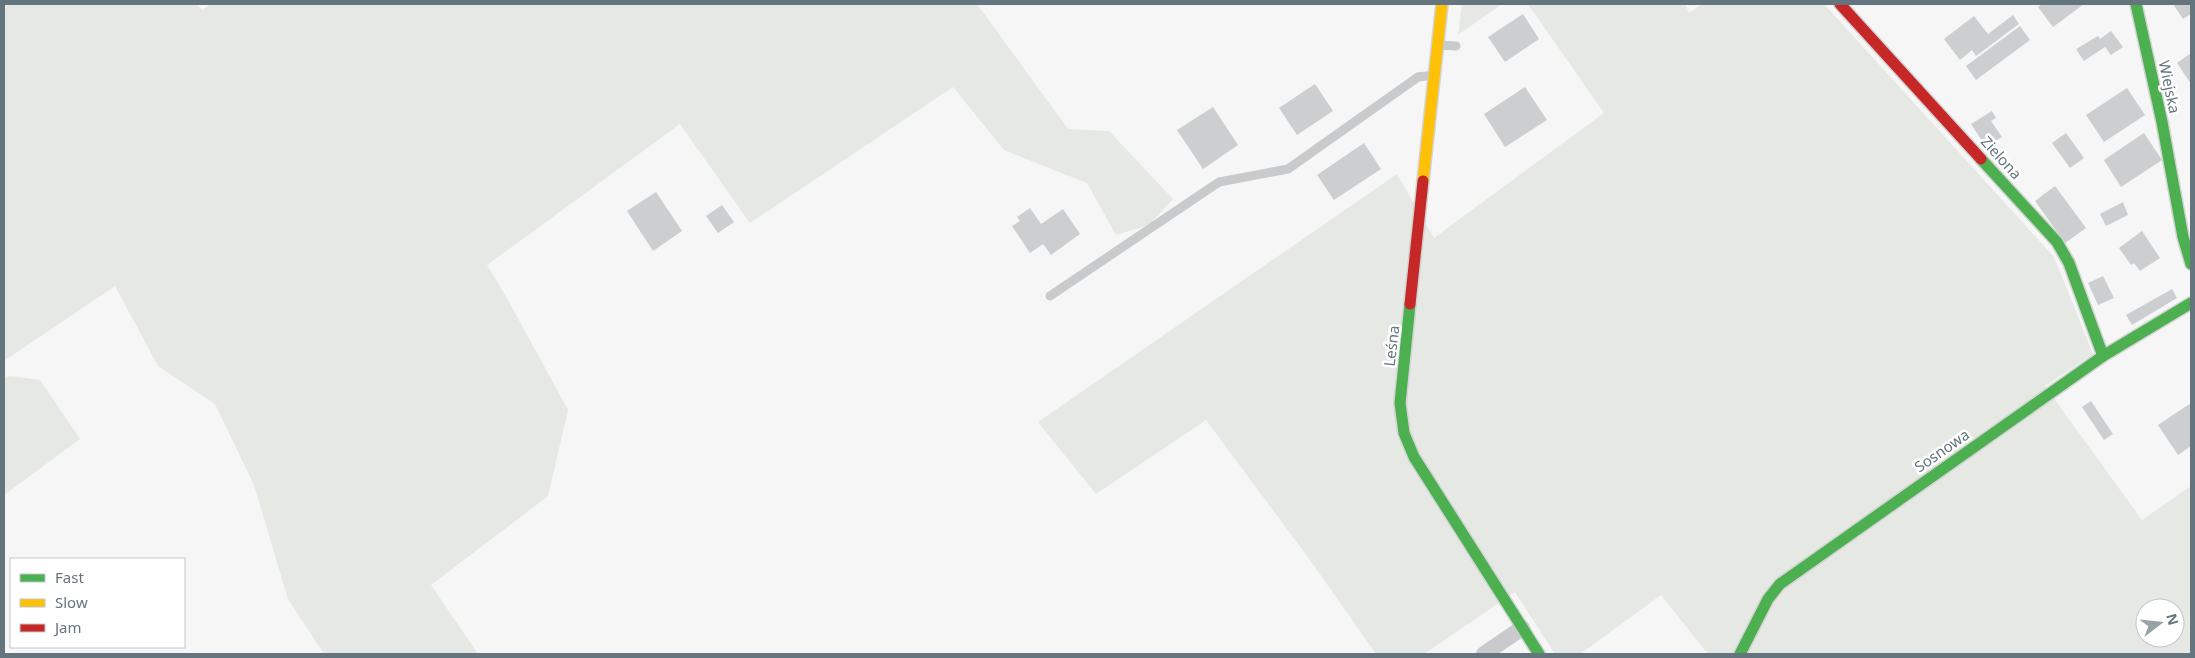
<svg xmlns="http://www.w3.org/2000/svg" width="2195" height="658" viewBox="0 0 2195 658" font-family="'Noto Sans',sans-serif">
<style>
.green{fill:#e5e8e3;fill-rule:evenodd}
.building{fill:#cccecf}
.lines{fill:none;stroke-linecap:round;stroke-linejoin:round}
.fast-casing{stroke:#d2d3d4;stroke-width:14}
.slow-casing{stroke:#d2d3d4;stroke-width:14}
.jam-casing{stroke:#d2d3d4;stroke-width:14}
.lane{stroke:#c9cacb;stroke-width:9}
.street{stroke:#c9cacb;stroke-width:16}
.fast{stroke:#4caf50;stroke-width:11}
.slow{stroke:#ffc107;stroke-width:11}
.jam{stroke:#c62828;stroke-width:11}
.labels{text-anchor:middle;stroke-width:5;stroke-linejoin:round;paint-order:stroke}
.street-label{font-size:15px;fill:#64757d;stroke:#fff}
</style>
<rect width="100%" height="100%" fill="#f6f6f6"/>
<g class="green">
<path d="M 4,4 L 197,4 L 202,10 L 211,4 L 977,4 L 1068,129 L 1109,131 L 1173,199 L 1149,225 L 1116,235 L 1087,183 L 1004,150 L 953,87 L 750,223 L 680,124 L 487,265 L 508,300 L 568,410 L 548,496 L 431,585 L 478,654 L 324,654 L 288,599 L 254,485 L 215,404 L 158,366 L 115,286 L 4,361 Z"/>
<path d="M 1462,4 L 1502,4 L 1458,35 Z"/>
<path d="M 1528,4 L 1685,4 L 1689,13 L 1702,4 L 1824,4 L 2054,257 L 2093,354 L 2045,386 L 2142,520 L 2191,486 L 2191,654 L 1708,654 L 1661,595 L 1580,654 L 1555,654 L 1515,592 L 1424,654 L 1376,654 L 1310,560 L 1206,420 L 1096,494 L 1038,422 L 1397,174 L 1434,238 L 1604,113 ZM 2145,608 L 2175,608 L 2175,638 L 2145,638 Z"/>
<path d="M 10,376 L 40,380 L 80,439 L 4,495 L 4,378 Z"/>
</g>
<g class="building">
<path d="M 2042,4 L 2084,4 L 2053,27 L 2038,7 Z"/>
<path d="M 2173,4 L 2191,4 L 2191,14 L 2183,19 Z"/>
<path d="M 1523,14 L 1539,39 L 1505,62 L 1488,37 Z"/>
<path d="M 2013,15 L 2019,24 L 1976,56 L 1972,50 L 1960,60 L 1944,39 L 1974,16 L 1988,34 Z"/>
<path d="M 2020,26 L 2030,40 L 1976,80 L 1966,66 Z"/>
<path d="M 2111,31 L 2123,47 L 2111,55 L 2105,47 L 2084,61 L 2076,49 L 2098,36 L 2100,39 Z"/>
<path d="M 2191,53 L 2191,84 L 2177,63 Z"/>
<path d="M 1315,84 L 1333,111 L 1297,135 L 1279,108 Z"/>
<path d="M 1525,87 L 1547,120 L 1505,147 L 1484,114 Z"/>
<path d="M 2127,88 L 2145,115 L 2104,142 L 2086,115 Z"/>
<path d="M 1213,107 L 1238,145 L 1203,169 L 1177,130 Z"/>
<path d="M 1992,111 L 1996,118 L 1991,121 L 2002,137 L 1986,147 L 1971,124 Z"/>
<path d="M 2066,133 L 2084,158 L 2070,168 L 2052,143 Z"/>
<path d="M 2144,133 L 2162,160 L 2121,187 L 2104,160 Z"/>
<path d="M 1364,143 L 1381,169 L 1334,200 L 1317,175 Z"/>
<path d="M 2055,186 L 2086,228 L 2065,243 L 2035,201 Z"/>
<path d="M 656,192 L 682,231 L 653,251 L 627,211 Z"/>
<path d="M 2123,202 L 2128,215 L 2106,226 L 2100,214 Z"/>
<path d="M 722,205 L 734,222 L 718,233 L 706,216 Z"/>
<path d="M 1030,208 L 1041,224 L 1063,209 L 1080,234 L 1051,255 L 1043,244 L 1030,253 L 1012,226 L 1020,221 L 1017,217 Z"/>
<path d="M 2142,231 L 2160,258 L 2140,271 L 2134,263 L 2131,265 L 2119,248 Z"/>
<path d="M 2103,276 L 2114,298 L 2098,305 L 2088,283 Z"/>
<path d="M 2172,289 L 2177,298 L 2132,325 L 2126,315 Z"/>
<path d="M 2091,401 L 2113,434 L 2104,440 L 2082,407 Z"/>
<path d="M 2191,403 L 2191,446 L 2178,455 L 2158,425 Z"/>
</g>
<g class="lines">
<g class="fast-casing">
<g id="fast">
<path d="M 2136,4 L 2162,122 L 2183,237 L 2191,264"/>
<path d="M 1981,159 L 2057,242 L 2069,263 L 2103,356"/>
<path d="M 1410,304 L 1400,403 L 1404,433 L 1414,457 L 1539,654"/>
<path d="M 1740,654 L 1768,599 L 1780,584 L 2103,356 L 2191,303"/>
</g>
</g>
<g class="slow-casing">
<path id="slow" d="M 1423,181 L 1442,4"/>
</g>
<g class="jam-casing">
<g id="jam">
<path d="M 1840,4 L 1981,159"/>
<path d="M 1410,304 L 1423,181"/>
</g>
</g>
<g class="lane">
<path d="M 1439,45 L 1456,46"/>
<path d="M 1050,296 L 1219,182 L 1288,169 L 1418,77 L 1434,75"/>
</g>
<path class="street" d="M 1484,654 L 1522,628"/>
<use href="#fast" class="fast"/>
<use href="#slow" class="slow"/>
<use href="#jam" class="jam"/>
</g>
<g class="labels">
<g class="street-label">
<text transform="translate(2169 87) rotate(78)" y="5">Wiejska</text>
<text transform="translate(2001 158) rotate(48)" y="5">Zielona</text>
<text transform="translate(1392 346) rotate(-83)" y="5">Leśna</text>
<text transform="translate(1942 451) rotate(-35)" y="5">Sosnowa</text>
</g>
</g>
<rect width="2195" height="658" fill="none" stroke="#64757d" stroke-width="10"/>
<rect x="10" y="558" width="175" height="90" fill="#ffffff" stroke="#c1c8cb"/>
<rect x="20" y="574" width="25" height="8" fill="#4caf50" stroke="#c1c8cb"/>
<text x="55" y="583" font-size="15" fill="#64757d">Fast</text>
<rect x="20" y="599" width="25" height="8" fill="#ffc107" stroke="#c1c8cb"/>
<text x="55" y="608" font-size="15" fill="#64757d">Slow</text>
<rect x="20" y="624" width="25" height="8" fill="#c62828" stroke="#c1c8cb"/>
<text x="55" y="633" font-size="15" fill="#64757d">Jam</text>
<g transform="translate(2160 623) rotate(74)"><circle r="24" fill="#ffffff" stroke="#c1c8cb"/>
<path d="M0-4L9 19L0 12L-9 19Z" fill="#97a2a7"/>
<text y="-8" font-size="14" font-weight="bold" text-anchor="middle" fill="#64757d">N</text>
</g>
</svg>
